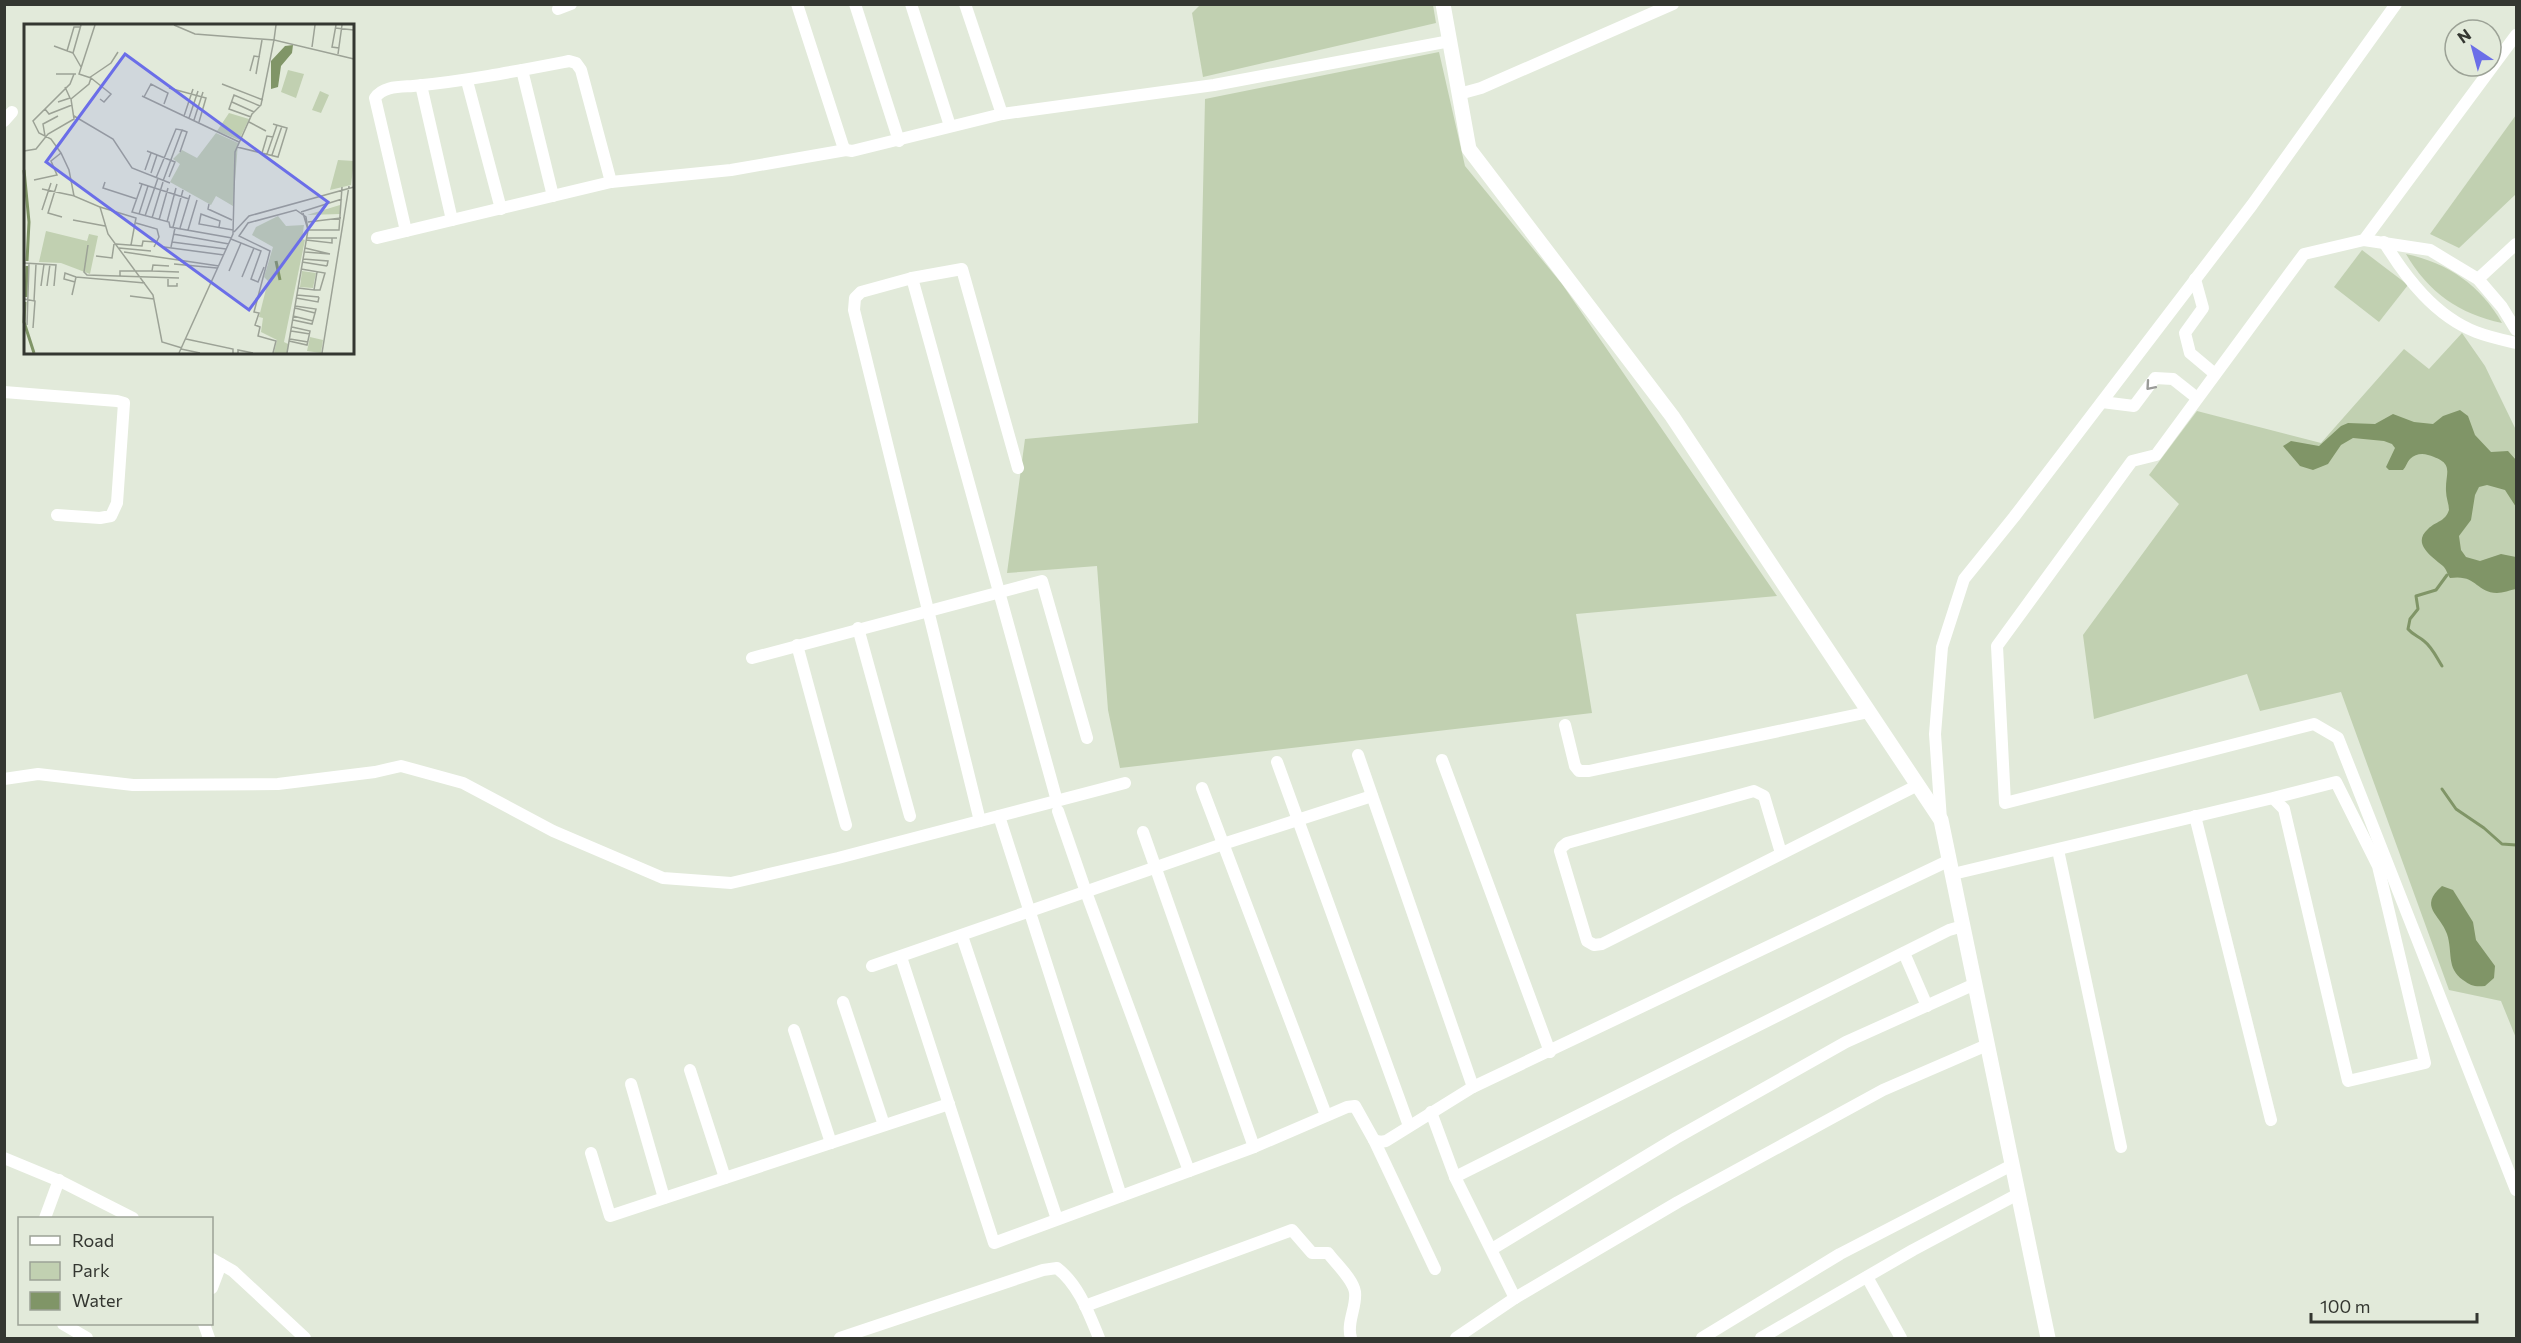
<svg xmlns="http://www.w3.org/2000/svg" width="2521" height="1343" viewBox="0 0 2521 1343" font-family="Commissioner,sans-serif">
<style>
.green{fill:#c1d0b1}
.water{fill:#809567}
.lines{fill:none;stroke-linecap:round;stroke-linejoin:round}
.stream{stroke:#809567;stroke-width:3}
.minor{stroke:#fff;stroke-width:12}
.major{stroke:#fff;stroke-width:15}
.oneway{stroke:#9a9b98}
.inset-river{fill:none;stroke:#809567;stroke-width:3}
.inset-road{fill:none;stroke:#9ca296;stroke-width:1.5}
.view{fill:#6b6ee8;fill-opacity:0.15;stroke:#6b6ee8;stroke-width:3}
.inset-edge{fill:none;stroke:#343731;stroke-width:3}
</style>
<rect width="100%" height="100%" fill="#e2eada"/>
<g class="green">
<path d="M 1200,5 L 1433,5 L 1436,23 L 1203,77 L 1192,13 Z"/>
<path d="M 1439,52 L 1465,166 L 1562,284 L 1777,596 L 1576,614 L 1592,713 L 1120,768 L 1108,710 L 1097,566 L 1007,573 L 1025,439 L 1198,423 L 1205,99 Z"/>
<path d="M 2516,115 L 2516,194 L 2459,248 L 2430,234 Z"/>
<path d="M 2362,250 L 2408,285 L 2379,322 L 2334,287 Z"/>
<path d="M 2406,254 C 2448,263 2480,285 2502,323 C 2459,314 2428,292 2406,254 Z"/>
<path d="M 2462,333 L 2485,366 L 2516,430 L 2516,1038 L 2501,1001 L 2449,990 L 2341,692 L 2260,711 L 2247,674 L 2094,719 L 2083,635 L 2179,504 L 2149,475 L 2197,411 L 2321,443 L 2404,349 L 2429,369 Z"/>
</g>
<g class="water">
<path d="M 2460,410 L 2468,416 L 2475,435 L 2491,452 L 2508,451 L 2516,460 L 2516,507 L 2505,490 L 2487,485 L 2479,487 L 2475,495 L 2471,520 L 2459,536 L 2461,550 L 2466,557 L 2480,561 L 2501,554 L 2516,557 L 2516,589 C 2510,590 2503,593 2497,593 C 2475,592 2477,574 2450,578 C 2447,574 2447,570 2443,566 C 2433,557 2411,544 2428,529 C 2436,521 2445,522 2449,510 C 2449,504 2446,498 2446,491 C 2445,472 2456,463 2428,455 C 2422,453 2415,454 2410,459 C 2407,462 2406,467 2403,470 L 2389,470 L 2386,467 L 2395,448 L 2392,444 L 2384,441 L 2353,438 L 2341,445 L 2328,464 L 2313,470 L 2300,466 L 2283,446 L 2291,441 L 2319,446 L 2341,426 L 2348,423 L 2375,424 L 2393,414 L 2414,422 L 2433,424 L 2443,416 Z"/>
<path d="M 2442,886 L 2453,890 L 2473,922 L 2476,940 L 2495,966 L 2494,978 L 2485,986 C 2475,987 2471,986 2463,980 C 2446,968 2453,952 2447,934 C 2440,914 2418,907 2442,886 Z"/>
</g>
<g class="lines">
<g class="stream">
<path d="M 2442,666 C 2437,658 2432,647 2424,641 C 2418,636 2413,635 2408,629 L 2410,619 L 2418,609 L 2416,596 L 2436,590 L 2447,575"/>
<path d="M 2442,789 L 2456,809 L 2484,828 L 2502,844 L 2516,845"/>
</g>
<g class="minor">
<path d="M 797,4 L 843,146 L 846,150 L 852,151 L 1002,114 L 1214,85 L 1450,41"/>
<path d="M 855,4 L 899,141"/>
<path d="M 911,4 L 950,126"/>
<path d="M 965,4 L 1002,114"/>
<path d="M 558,9 L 571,4"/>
<path d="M 522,70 L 553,196"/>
<path d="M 467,81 L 501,209"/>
<path d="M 421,85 L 452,220"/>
<path d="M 1459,94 L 1481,88 L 1673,4"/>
<path d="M 4,121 L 12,112"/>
<path d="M 406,231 L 375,98 C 383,86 400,87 413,86 C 466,81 517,71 569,61 L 576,63 L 581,70 L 611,182"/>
<path d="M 377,238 L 611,182 L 731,170 L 846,150"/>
<path d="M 2364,240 L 2516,35"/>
<path d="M 2384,242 C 2406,278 2435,316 2476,332 C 2489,337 2503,340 2516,343"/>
<path d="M 912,278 L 962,269 L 1018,468"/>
<path d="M 2195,279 L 2203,308 L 2185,333 L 2190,353 L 2215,374"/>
<path d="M 2478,279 L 2516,244"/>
<path d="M 2516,330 L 2502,307 L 2478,279 L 2430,250 L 2364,240 L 2304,254 L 2156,455 L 2132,461 L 1997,646 L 2005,803 L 2314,724 L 2338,738 L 2516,1190"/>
<path d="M 4,392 L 117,401 L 124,403 L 117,503 L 111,516 L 100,518 L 57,515"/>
<path d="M 2102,402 L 2134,406 L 2155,378 L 2173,379 L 2197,398"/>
<path d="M 858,628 L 910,816"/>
<path d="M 797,645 L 846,825"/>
<path d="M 752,658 L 1042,581 L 1087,738"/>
<path d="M 1565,725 L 1575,766 L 1579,771 L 1589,771 L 1869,712"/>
<path d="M 1358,755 L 1473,1087"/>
<path d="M 1442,760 L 1550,1052"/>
<path d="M 1277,762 L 1409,1126"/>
<path d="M 4,779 L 38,774 L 133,785 L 278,784 L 375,772 L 401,766 L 463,783 L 553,831 L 663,878 L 731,883 L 838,858 L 1125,783"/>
<path d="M 1202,788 L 1326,1115"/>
<path d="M 1058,811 L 1086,892 L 1189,1171"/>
<path d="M 999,816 L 1121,1196"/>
<path d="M 2195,816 L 2271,1120"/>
<path d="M 1941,820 L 1935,734 L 1942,647 L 1964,579 L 2014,517 L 2252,205 L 2396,4"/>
<path d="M 980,821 L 854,310 L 855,298 L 861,292 L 912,278 L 1057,801"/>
<path d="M 1143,832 L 1254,1147"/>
<path d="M 2058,850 L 2121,1147"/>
<path d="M 1781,853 L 1764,796 L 1754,791 L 1567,843 L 1562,847 L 1560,851 L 1587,941 L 1594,945 L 1602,944 L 1918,785"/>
<path d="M 1953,874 L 2273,798 L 2284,809 L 2348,1081 L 2425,1063 L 2378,866 L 2336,782 L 2273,798"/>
<path d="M 962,936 L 1057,1219"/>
<path d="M 1904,953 L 1927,1006"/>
<path d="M 901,957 L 994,1243 L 1254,1147 L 1347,1107 L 1355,1106 L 1374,1140 L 1380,1142 L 1386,1141 L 1473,1087 L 1950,860"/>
<path d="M 872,966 L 1223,844 L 1372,796"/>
<path d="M 843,1002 L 884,1125"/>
<path d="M 794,1030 L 831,1143"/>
<path d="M 690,1070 L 725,1178"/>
<path d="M 631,1084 L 664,1198"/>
<path d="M 1431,1112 L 1455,1177 L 1515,1298"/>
<path d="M 1374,1140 L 1435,1269"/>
<path d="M 591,1153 L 610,1216 L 949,1104"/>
<path d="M 4,1158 L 62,1182 L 133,1218"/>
<path d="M 1455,1177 L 1949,930 L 1963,926"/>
<path d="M 45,1218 L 59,1180"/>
<path d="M 1492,1249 L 1676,1138 L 1846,1042 L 1975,984"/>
<path d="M 212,1259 L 233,1271 L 305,1338"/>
<path d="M 1867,1277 L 1901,1338"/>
<path d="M 212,1288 L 221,1264"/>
<path d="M 1085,1306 L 1292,1230 L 1312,1253 L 1328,1253 C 1336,1264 1353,1279 1355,1292 C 1357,1307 1346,1323 1351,1338"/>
<path d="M 63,1324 L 87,1338"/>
<path d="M 204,1324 L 209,1338"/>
<path d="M 840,1338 L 1043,1270 L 1057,1268 C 1079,1285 1089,1314 1099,1338"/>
<path d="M 1456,1338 L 1515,1298 L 1678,1202 L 1883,1090 L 1987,1045"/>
<path d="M 1702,1338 L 1840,1254 L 2012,1165"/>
<path d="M 1761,1338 L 1913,1250 L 2018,1194"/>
</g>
<path class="major" d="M 1443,4 L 1469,149 L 1672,416 L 1941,820 L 2048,1338"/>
</g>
<defs><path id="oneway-chevron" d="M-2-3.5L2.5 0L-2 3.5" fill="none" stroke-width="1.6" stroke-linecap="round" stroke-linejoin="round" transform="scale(1.5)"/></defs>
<use class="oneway" href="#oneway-chevron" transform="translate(2150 386) rotate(131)"/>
<g transform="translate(24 24)">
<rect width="330" height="330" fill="#e2eada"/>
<path d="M 264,46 L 280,50 L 272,74 L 257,68 ZM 296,67 L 305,71 L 297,89 L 288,86 ZM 205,89 L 225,95 L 215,116 L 193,107 ZM 192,109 L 214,119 L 209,182 L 192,172 L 187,181 L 146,158 L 156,140 L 149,135 L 158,126 L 173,134 ZM 314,136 L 330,137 L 327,161 L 306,166 ZM 316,181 L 316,190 L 283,191 ZM 254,192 L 262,202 L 280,201 L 278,215 L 281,216 L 260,318 L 264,320 L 263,329 L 250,329 L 253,316 L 237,308 L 239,294 L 235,293 L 244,257 L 240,253 L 249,223 L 228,211 L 232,203 ZM 22,207 L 63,217 L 65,210 L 74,212 L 66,250 L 37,239 L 15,238 ZM 278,247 L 292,249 L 289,264 L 276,263 ZM 286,313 L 299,316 L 297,329 L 283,327 Z" fill="#c1d0b1"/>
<path d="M 269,21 L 268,29 L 257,42 L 254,63 L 247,65 L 247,37 L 261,22 Z" fill="#809567"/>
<path class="inset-river" d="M 0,146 L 5,198 L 3,237M 252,237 L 256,256M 2,273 L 3,242M 1,278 L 0,298 L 10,329"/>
<path class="inset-road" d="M 57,1 L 49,29 L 57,43M 150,1 L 171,10 L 250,16 L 237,81 L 228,90 L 211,128 L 209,210 L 155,329M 252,1 L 250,16 L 330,35M 312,1 L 308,23 L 315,24M 311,4 L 330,6M 30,22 L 49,29M 288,23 L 291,1M 43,27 L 50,3 L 56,3M 314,30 L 318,1M 226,47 L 230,32 L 236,33M 32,50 L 52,50M 50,50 L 46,60 L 9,97 L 15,109 L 27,115 L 37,129 L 45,146 L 50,172 L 76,183 L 84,210 L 129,271 L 138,318 L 158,324M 232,50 L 238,16M 65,54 L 87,39 L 94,28M 67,54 L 87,70 L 80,78 L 76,75M 198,60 L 239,76M 145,64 L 182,74 L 175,98M 169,65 L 160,92 L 215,118M 118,72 L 160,92M 120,73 L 127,60 L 144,69 L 140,80M 34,78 L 46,74 L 41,63M 208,78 L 230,88M 21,85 L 25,90 L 48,81M 50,92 L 89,115 L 108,144 L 146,159M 227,93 L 205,85 L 210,71 L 236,82M 165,94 L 174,67M 170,96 L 179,68M 225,98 L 242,107M 21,112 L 19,100 L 34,92M 213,123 L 254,133 L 263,104 L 249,100M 0,127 L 12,125 L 24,110 L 50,95 L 47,75 L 65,60 L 67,54 L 55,50 L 71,1M 123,127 L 151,138 L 145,153M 156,128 L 163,108 L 158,106M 238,129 L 243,112 L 249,113M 243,130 L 253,101M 248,131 L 258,102M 121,146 L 127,129M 127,149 L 133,131M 132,154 L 152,105 L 158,106 L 139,157M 10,156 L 33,151 L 27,137 L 37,129M 81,158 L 79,164 L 113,175M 115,159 L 165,175M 33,160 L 24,189 L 38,193M 118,160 L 108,188 L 145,198 L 146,203 L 208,214M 18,165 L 51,172M 185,180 L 184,185 L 208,196M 76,183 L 112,194 L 107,221M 18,186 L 27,159M 277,188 L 318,175M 279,189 L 284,206 L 315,206 L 318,163M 115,190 L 124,162M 121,192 L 134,154M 128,194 L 139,158M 49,196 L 81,202M 135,196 L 144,164M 143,198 L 152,164M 284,198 L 317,194M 112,199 L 133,205 L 135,213 L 130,223M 149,203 L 159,166M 195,203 L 196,197 L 177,190 L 175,200 L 209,206M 156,204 L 166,171M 164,206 L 173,176M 210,208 L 225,192 L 330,163M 149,210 L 205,220M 283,214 L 313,214M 207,215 L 237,227 L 227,255 L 234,258 L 240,243M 282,216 L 308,219 L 308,214M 148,218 L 202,225M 92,220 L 118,222 L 119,217 L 131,218M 64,221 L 60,248 L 63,251 L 155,254M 140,223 L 200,231M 147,223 L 151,204M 95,224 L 127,227M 281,224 L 306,230M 100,228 L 195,242M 281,228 L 306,230M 72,232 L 88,234 L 90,220M 279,235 L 304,237 L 303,242M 278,238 L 303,242M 0,239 L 32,241 L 30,262M 150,240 L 193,244M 277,245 L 301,249 L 296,266 L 290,266M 128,247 L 155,248M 205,247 L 217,219M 96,253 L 96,247 L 128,247 L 129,241 L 145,242M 218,253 L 230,224M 144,255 L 144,262 L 153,262 L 153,259M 51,258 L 40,255 L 41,249 L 52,253M 17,262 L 20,240M 23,262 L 26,240M 274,264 L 290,266 L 293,248M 48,271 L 52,253 L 121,259M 273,271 L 295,273M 106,272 L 130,275M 272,274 L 294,278 L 295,273M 0,275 L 11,277 L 9,304M 10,277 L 12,240M 271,284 L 291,289M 269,292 L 289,297M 269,296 L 288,300 L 291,289 L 292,285 L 271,282M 3,301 L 5,239M 267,307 L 286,310M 162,315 L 209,325 L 209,329M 266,315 L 284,318M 265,317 L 283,321 L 285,312 L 286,307 L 268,303M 157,325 L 176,329M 214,329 L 214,326 L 229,329M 249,329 L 252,317 L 234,312 L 236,303 L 231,301 L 235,289 L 230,288 L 246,227 L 215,212 L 224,199 L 272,186 L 282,193 L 284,206 L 263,329M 298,329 L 325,162"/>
<path class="view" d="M 101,30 L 304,178 L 225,286 L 22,138 Z"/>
<rect width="330" height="330" class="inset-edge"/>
</g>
<rect width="2521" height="1343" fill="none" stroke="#343731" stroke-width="12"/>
<rect x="18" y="1217" width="195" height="108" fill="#e2eada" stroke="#9ca296" stroke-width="1.5"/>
<rect x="30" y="1236" width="30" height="9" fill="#ffffff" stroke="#9ca296" stroke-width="1.5"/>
<text x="72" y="1247" font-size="18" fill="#343731">Road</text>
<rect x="30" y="1262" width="30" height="18" fill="#c1d0b1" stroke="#9ca296" stroke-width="1.5"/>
<text x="72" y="1277" font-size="18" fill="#343731">Park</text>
<rect x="30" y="1292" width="30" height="18" fill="#809567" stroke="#9ca296" stroke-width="1.5"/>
<text x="72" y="1307" font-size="18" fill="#343731">Water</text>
<g transform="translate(2473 48) rotate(324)"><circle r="28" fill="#e2eada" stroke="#9ca296" stroke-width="1.5"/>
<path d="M0-4.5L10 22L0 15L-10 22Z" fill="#6b6ee8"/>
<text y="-9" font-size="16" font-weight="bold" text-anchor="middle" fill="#343731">N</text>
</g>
<path d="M2311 1313v9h166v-9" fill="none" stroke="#343731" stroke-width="3"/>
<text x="2320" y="1313" font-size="18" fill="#343731" stroke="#e2eada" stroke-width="4.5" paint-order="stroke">100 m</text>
</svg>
